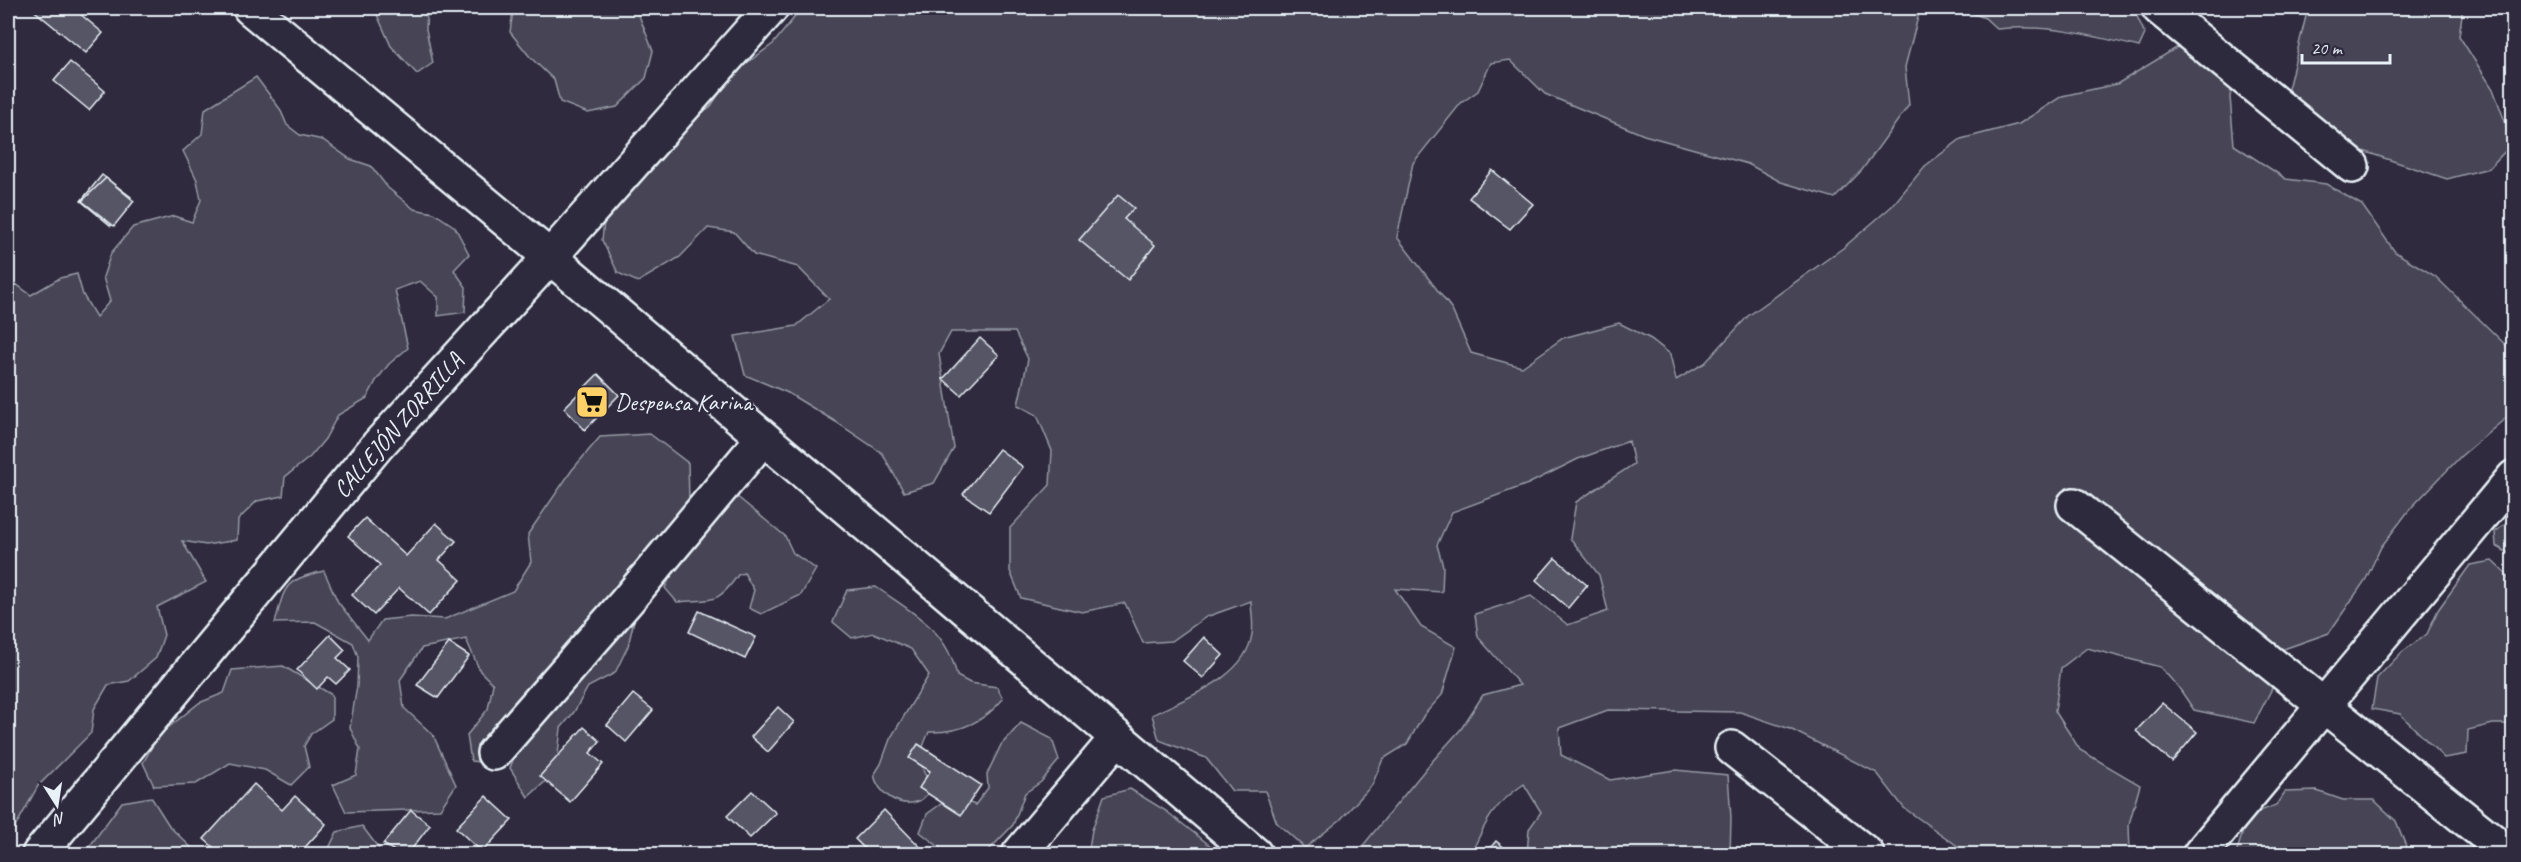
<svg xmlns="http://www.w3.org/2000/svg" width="2521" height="862" viewBox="0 0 2521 862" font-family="Caveat,sans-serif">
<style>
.green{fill:#464455;stroke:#979aa6;stroke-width:1.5}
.building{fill:#575565;stroke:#e8f1f8;stroke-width:1.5}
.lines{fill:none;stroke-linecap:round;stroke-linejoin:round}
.minor-casing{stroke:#e8f1f8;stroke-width:38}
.minor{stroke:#2f2a3d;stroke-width:33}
.labels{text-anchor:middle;stroke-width:4.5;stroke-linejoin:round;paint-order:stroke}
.poi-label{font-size:24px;fill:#e8f1f8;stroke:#2f2a3d;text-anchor:start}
.street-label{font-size:24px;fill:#e8f1f8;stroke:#2f2a3d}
</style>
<rect width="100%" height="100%" fill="#2f2a3d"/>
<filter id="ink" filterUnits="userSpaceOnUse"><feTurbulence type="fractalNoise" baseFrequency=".0167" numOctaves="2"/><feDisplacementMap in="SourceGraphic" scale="12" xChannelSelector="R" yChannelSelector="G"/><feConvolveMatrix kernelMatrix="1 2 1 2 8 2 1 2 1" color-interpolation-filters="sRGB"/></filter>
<g filter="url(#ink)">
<g class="green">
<path d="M 374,8 L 427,8 L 426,29 L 433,63 L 417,74 L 391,46 Z"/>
<path d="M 505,8 L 636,8 L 653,51 L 646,78 L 617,107 L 588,113 L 560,102 L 554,80 L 530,57 L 510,32 L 513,11 Z"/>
<path d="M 802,8 L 1931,8 L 1919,13 L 1905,67 L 1909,105 L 1862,170 L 1835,198 L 1781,182 L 1748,164 L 1644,135 L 1545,94 L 1510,60 L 1491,63 L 1478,91 L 1461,103 L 1413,163 L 1397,237 L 1451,308 L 1471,353 L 1522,367 L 1563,338 L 1619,323 L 1651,339 L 1670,354 L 1676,380 L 1705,363 L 1748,316 L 1843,248 L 1892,206 L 1925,166 L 1961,139 L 2019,124 L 2062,96 L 2117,84 L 2181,45 L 2237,58 L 2230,97 L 2234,145 L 2286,179 L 2326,184 L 2362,205 L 2395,252 L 2435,276 L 2513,352 L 2513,412 L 2461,456 L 2410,509 L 2381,547 L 2366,579 L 2329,633 L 2278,651 L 2278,677 L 2254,723 L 2194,710 L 2179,688 L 2160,667 L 2087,648 L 2061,668 L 2055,711 L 2080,750 L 2140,785 L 2129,824 L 2130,854 L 1969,854 L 1904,808 L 1877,773 L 1790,729 L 1740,712 L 1608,710 L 1559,728 L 1561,755 L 1610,780 L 1675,770 L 1728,775 L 1731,818 L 1730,854 L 1527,854 L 1529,829 L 1541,812 L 1524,784 C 1493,805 1486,821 1471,854 L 1356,854 L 1428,766 L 1461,729 L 1483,695 L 1520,685 L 1478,637 L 1475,614 L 1531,596 L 1568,625 L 1608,611 L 1599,575 L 1570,538 L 1576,502 L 1634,464 L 1629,441 L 1578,459 L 1528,484 L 1452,512 L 1437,545 L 1443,566 L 1442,592 L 1395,589 L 1421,627 L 1456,647 L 1442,695 L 1424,715 L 1407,744 L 1383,759 L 1372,785 L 1340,820 L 1305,848 L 1277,823 L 1265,791 L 1232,791 L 1206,758 L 1159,740 L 1152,715 C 1187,697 1246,678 1252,634 C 1254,623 1251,611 1251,601 L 1206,617 L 1172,641 L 1143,643 L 1125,603 L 1082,612 L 1021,598 L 1010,571 L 1010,528 L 1050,485 L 1052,451 L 1037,415 L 1018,405 L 1028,359 L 1015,332 L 951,332 L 939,354 L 954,448 L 934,483 L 904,492 L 882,453 L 836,422 L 788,393 L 745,375 L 735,336 L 796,326 L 829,299 L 798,267 L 754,255 L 734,232 L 708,228 L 680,257 L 638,282 L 618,273 L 602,240 L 605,212 L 669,139 L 711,106 L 733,73 L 773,44 Z"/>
<path d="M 1959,8 L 2119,8 L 2136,14 L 2145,34 L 2139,47 C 2091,35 2046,24 1997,29 L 1985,18 Z"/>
<path d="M 2308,8 L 2463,8 L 2459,36 L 2493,89 L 2513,143 L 2489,168 L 2447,179 L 2330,140 L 2284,105 Z"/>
<path d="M 256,77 L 280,109 L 287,125 L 300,135 L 323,140 L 350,159 L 371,166 L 388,188 L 414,209 L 434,213 L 455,227 L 469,254 L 454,270 L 466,287 L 465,312 L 438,316 L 438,297 L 420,281 L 395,290 L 408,348 L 389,364 L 376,381 L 367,398 L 338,415 L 325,439 L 310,457 L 285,477 L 283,496 L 257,501 L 238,520 L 237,540 L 206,545 L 182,541 L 206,582 L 157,607 L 164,635 L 156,658 L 129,681 L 108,685 L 94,709 L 91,733 L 38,786 L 8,840 L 8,253 L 12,255 L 12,281 L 31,295 L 60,278 L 77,274 L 83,295 L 96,317 L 110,301 L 103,277 L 111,253 L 133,227 L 174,216 L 192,222 L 201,200 L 197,180 L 183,151 L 202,134 L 205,109 Z"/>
<path d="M 650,434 L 688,463 L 689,501 L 636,612 L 628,646 L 615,673 L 588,687 L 574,712 L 561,728 L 556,772 L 528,797 L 510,768 L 524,732 L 498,764 L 471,761 L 467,735 L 488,709 L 493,684 L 480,671 L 466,639 L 422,648 L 400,680 L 404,708 L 433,735 L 456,785 L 440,809 L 346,812 L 333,785 L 356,775 L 360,749 L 350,728 L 357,686 L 358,657 L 353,643 L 315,622 L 275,623 C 285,586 283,580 324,571 L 338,602 L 368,640 L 382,620 L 411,617 L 445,619 L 513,591 L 531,562 L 528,534 L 572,470 L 600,437 Z"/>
<path d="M 735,495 L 785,536 L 793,553 L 816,569 L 801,595 L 761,614 L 749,608 L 754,590 L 744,573 L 738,575 C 716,607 711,598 677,602 L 665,588 L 687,544 Z"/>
<path d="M 2513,518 L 2513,556 L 2496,546 L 2495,532 Z"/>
<path d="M 2492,561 L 2506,574 L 2513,591 L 2513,724 L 2493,724 L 2468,730 L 2467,754 L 2444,758 L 2400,714 L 2372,709 L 2377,678 L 2402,652 L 2427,634 L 2438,610 L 2470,565 Z"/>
<path d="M 876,587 C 913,613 947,629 957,676 L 970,683 L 997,687 L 1003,699 C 984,722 960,733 929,732 C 917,758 917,764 933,788 C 929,792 924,799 919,801 C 899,809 878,793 874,775 L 881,764 L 890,739 L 929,675 L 911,649 L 874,633 L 852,638 L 833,622 L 847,590 Z"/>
<path d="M 283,666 L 332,695 L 332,719 L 311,734 L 304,746 L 309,767 L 291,785 L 265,770 L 230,763 L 196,784 L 154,786 L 143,763 L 158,736 L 199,703 L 224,693 L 232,670 Z"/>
<path d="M 1021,723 L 1052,739 L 1059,760 L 1041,782 L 1025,793 L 1013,825 L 989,850 L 980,854 L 948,854 L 920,832 L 927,814 L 952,796 L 975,805 L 988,788 L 987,774 L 1001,745 Z"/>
<path d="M 1130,789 L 1166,811 L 1212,847 L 1218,854 L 1088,854 L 1092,830 L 1104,796 Z"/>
<path d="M 2317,791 L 2343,800 L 2374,800 L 2396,821 L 2409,854 L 2236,854 L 2243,831 L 2255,813 L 2276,805 L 2285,792 Z"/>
<path d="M 151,797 L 170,827 L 198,854 L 84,854 L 122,802 Z"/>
<path d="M 362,826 L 383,854 L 326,854 L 337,832 Z"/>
</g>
<g class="building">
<path d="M 31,8 L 73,8 L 103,33 L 86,53 Z"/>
<path d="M 70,62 L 105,91 L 89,110 L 54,81 Z"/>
<path d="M 1492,170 L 1533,204 L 1510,229 L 1469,198 Z"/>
<path d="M 102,175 L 131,197 L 111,226 L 81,201 Z"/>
<path d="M 106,178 L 134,201 L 114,226 L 82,201 Z"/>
<path d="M 1118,195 L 1134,208 L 1124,219 L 1155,245 L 1128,280 L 1079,240 Z"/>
<path d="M 980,338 L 999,355 L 961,395 L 943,379 Z"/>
<path d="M 598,374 L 619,395 L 585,430 L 564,408 Z"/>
<path d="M 999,449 L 1023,467 L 989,512 L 963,494 Z"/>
<path d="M 365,518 L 406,556 L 436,523 L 456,541 L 439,560 L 461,580 L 429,615 L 399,588 L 374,615 L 352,595 L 380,565 L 348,536 Z"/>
<path d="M 1555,558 L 1587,585 L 1568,608 L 1536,580 Z"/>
<path d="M 699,611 L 756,637 L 745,659 L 689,632 Z"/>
<path d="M 330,635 L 345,650 L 337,658 L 350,670 L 336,684 L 328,677 L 317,689 L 297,670 Z"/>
<path d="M 1204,637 L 1223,655 L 1203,678 L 1183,661 Z"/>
<path d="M 449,643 L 469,656 L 438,698 L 417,685 Z"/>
<path d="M 633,694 L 653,710 L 626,742 L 607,725 Z"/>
<path d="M 2162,703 L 2197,732 L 2172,762 L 2136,731 Z"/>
<path d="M 778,707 L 794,722 L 768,752 L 751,737 Z"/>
<path d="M 584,727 L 600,741 L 590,753 L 603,764 L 570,802 L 540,776 Z"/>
<path d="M 918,744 L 981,785 L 961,815 L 919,788 L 930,771 L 909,758 Z"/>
<path d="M 254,784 L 282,810 L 295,796 L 326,824 L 299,854 L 221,854 L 204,839 Z"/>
<path d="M 752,791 L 776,813 L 750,838 L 727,816 Z"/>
<path d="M 486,796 L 512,820 L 482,852 L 456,828 Z"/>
<path d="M 411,810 L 430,825 L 408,854 L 399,854 L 383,844 Z"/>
<path d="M 884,810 L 927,854 L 858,854 L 864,848 L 855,839 Z"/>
<path d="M 1496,841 L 1512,854 L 1485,854 Z"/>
</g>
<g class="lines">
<g class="minor-casing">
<g id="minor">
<path d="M 250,8 L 550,257 L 1255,854"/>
<path d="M 2159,8 L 2352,166"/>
<path d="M 2074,505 L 2509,854"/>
<path d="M 1732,748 L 1867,854"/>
<path d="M 494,753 L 626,602 L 763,438"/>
<path d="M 39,854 L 378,445 L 550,257 L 771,8"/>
<path d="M 1019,854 L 1117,738"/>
<path d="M 2200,854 L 2514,477"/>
</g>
</g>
<use href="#minor" class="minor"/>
</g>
</g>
<defs>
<g id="supermarket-square" transform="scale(1.725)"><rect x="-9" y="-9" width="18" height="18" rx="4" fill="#ffd166" stroke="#2f2a3d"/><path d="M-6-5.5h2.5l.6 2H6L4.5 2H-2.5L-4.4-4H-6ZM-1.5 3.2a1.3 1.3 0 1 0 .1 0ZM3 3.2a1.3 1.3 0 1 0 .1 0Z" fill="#111"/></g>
</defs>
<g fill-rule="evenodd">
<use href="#supermarket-square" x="592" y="402"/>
</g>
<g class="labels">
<g class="poi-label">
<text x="615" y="410">Despensa Karina</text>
</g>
<g class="street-label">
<text transform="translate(398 425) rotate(-49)" y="8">CALLEJÓN ZORRILLA</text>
</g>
</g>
<rect width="2521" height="862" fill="none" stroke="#2f2a3d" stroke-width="30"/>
<rect x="15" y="15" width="2491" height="832" fill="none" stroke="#e8f1f8" stroke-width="2" filter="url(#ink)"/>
<g transform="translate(57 805) rotate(168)" stroke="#2f2a3d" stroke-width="4.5" paint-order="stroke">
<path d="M0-4.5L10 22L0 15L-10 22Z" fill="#e8f1f8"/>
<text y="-9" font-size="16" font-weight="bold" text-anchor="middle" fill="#e8f1f8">N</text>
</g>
<path d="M2302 54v9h88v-9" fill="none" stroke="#e8f1f8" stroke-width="3"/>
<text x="2311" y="54" font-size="18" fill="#e8f1f8" stroke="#2f2a3d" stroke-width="4.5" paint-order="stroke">20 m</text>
</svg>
